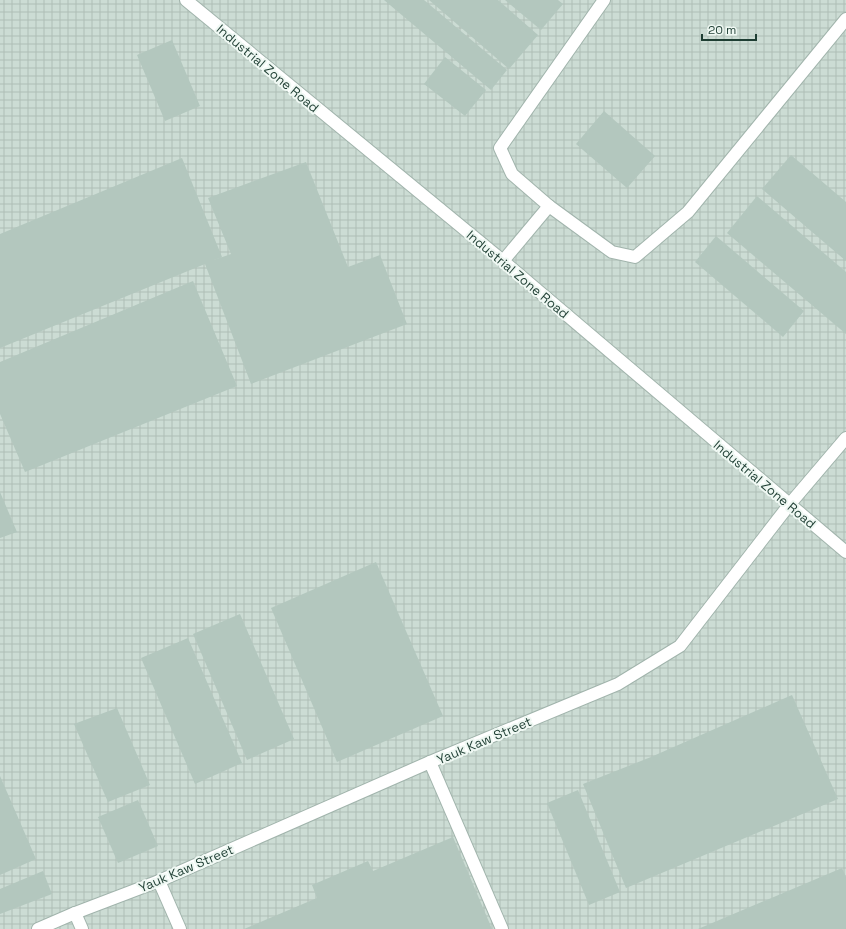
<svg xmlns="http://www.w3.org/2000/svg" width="846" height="929" viewBox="0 0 846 929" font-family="'Space Grotesk',sans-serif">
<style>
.industrial{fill:url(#industrial-grid)}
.building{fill:#b3c7be}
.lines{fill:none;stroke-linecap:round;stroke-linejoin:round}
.minor-casing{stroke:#a1b4ac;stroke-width:14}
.minor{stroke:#fff;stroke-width:12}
.labels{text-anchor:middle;stroke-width:4;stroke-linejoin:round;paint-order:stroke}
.street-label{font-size:13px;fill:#1e3e33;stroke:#eff8f3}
</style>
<defs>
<pattern id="industrial-grid" width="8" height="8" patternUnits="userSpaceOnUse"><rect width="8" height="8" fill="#ccdcd4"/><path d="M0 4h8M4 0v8" fill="none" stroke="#afbeb6"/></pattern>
</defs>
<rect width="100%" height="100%" fill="#deece5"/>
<rect class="industrial" x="0" y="0" width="846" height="929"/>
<g class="building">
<path d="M 384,0 L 424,0 L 507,70 L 491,90 Z"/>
<path d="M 429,0 L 498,0 L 538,35 L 509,69 Z"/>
<path d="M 505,0 L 558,0 L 563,4 L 541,30 Z"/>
<path d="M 172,40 L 200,106 L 165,121 L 137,55 Z"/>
<path d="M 445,57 L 486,90 L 465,116 L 424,84 Z"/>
<path d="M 604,111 L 655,156 L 627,188 L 576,144 Z"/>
<path d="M 791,155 L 846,202 L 846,261 L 762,189 Z"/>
<path d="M 182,158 L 222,257 L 214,260 L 231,254 L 208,198 L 306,162 L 348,267 L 380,255 L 407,324 L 251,384 L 205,264 L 0,348 L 0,234 Z"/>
<path d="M 757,196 L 846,272 L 846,334 L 727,233 Z"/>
<path d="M 716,236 L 804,311 L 783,337 L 695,262 Z"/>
<path d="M 193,281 L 237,386 L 25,472 L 0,414 L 0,362 Z"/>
<path d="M 0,492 L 17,532 L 0,538 Z"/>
<path d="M 376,562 L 443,716 L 337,762 L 271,608 Z"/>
<path d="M 240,614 L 294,739 L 247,760 L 193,634 Z"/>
<path d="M 188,638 L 242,763 L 195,784 L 141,658 Z"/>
<path d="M 792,695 L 838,799 L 626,888 L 583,784 L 651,757 Z"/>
<path d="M 117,708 L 150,785 L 108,802 L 74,724 Z"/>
<path d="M 0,776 L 36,859 L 0,875 Z"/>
<path d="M 578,790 L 620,892 L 589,905 L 547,803 Z"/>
<path d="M 138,800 L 158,846 L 118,863 L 98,817 Z"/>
<path d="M 453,837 L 492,929 L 244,929 L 317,898 L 312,885 L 368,861 L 373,871 Z"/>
<path d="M 842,868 L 846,877 L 846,929 L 698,929 Z"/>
<path d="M 43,871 L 52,894 L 0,914 L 0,889 Z"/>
</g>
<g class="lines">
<g class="minor-casing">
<g id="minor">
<path d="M 186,0 L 503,261 L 846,552"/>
<path d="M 549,206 L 612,252 L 635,257 L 688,212 L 846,19"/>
<path d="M 503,261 L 549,206 L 512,174 L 500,148 L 604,0"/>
<path d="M 430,762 L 502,929"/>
<path d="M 159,881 L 180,929"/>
<path d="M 75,913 L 82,929"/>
<path d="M 38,929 L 75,913 L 159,881 L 430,762 L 618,684 L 680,646 L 789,505 L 846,438"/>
</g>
</g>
<use href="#minor" class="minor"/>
</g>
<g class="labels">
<g class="street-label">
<text transform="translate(268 68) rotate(40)" y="5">Industrial Zone Road</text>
<text transform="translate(518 274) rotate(40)" y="5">Industrial Zone Road</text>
<text transform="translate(765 484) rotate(40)" y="5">Industrial Zone Road</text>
<text transform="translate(484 740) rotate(-23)" y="5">Yauk Kaw Street</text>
<text transform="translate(186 868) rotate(-23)" y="5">Yauk Kaw Street</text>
</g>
</g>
<path d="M702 34v6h54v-6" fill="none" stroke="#1e3e33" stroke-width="2"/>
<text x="708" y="34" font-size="12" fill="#1e3e33" stroke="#eff8f3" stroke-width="3" paint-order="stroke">20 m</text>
</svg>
